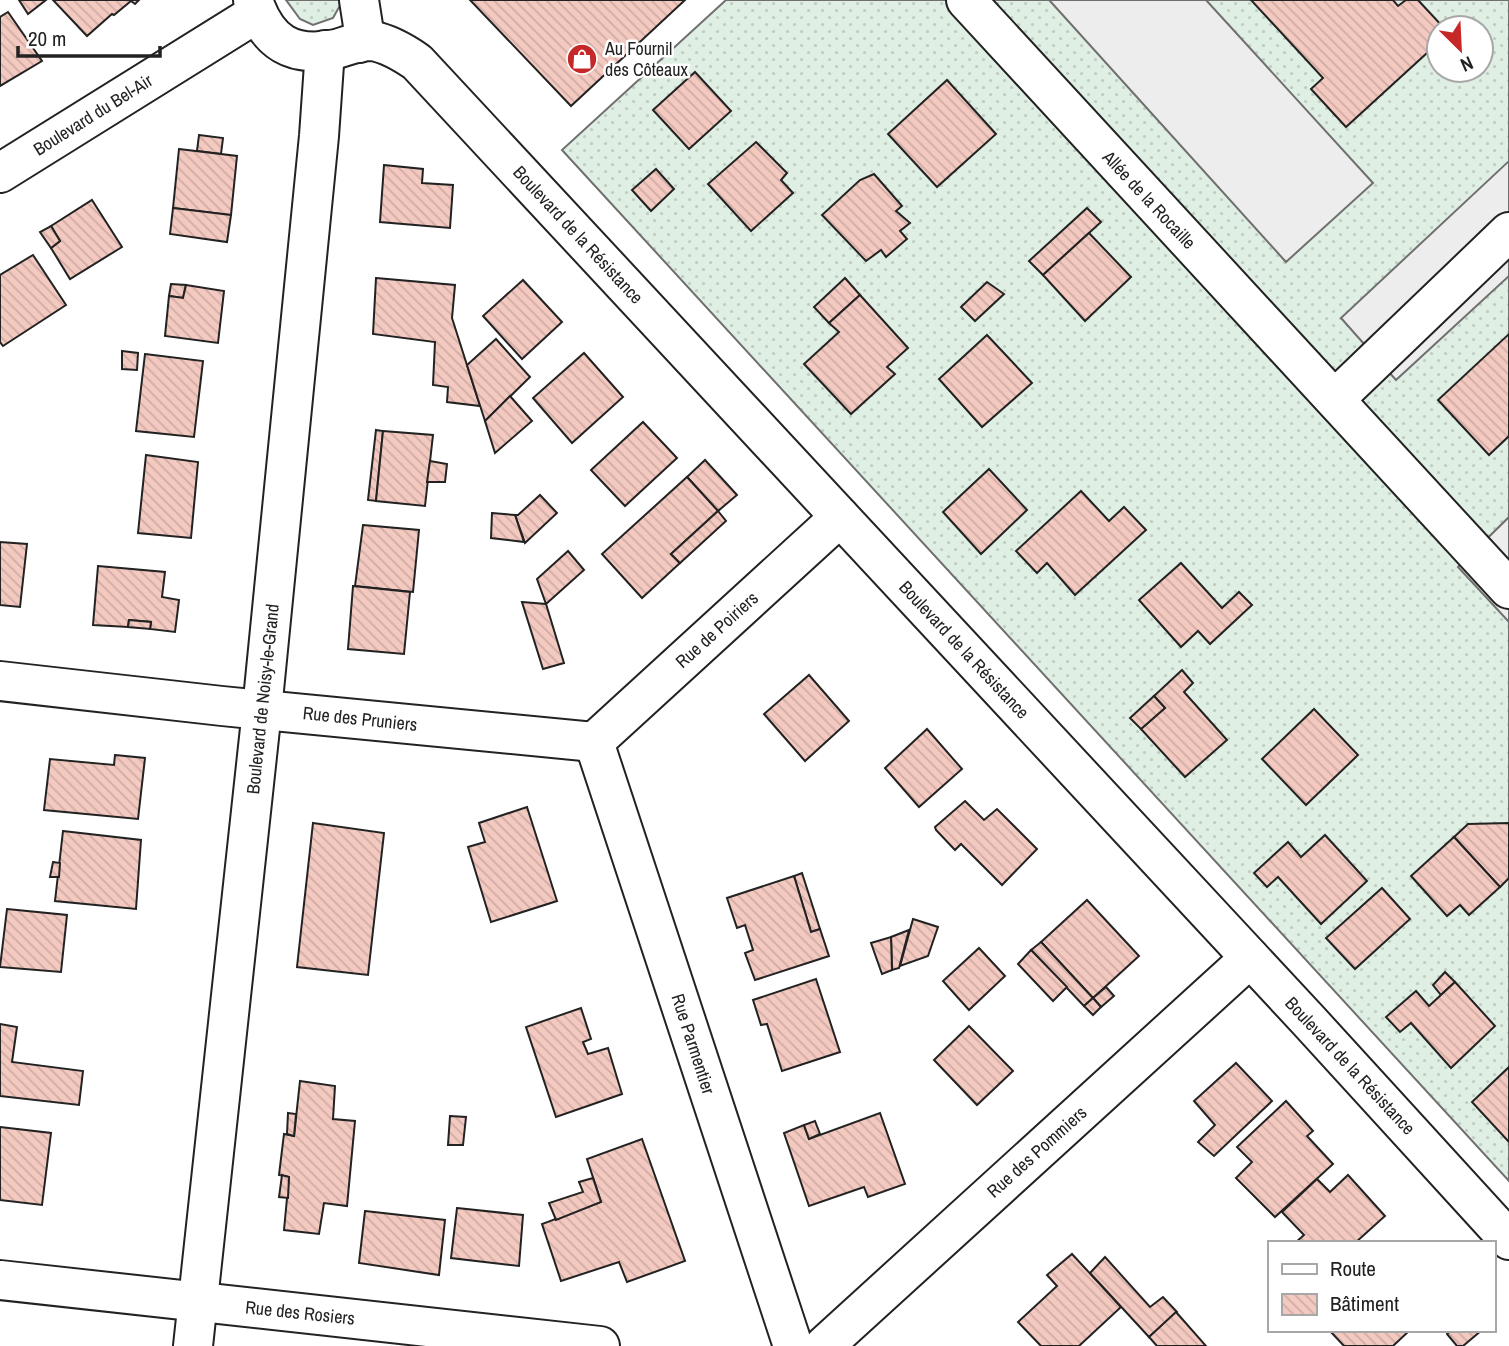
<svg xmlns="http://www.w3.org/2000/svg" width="1509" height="1346" viewBox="0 0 1509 1346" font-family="'Archivo Narrow',sans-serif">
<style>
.grass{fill:url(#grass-dots);stroke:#6f6f6f;stroke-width:2;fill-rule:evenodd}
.parking{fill:#ededed;stroke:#6f6f6f;stroke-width:2}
.building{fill:url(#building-back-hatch);stroke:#222;stroke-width:2}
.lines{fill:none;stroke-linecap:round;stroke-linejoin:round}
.street-casing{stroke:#222;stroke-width:42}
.street{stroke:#fff;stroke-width:38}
.labels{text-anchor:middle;stroke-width:5;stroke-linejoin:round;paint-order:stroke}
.poi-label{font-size:18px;fill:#222;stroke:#fff;text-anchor:start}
.street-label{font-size:18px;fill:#222;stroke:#fff}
</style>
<defs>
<pattern id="grass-dots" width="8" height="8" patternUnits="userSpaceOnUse" patternTransform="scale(1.75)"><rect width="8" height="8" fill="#e0efe3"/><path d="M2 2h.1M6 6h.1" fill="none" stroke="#c0cdc2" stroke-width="1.8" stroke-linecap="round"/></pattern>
<pattern id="building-back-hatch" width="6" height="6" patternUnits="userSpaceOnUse" patternTransform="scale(1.75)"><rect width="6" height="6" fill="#f3c9c0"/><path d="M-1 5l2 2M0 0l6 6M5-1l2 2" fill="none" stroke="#d0aca5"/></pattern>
</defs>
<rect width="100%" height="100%" fill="#fff"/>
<g class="grass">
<path d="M 286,0 L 343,0 L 333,18 L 313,25 L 300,19 Z"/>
<path d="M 726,0 L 1509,0 L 1509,1181 L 562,150 ZM 1439,28 L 1481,28 L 1481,70 L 1439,70 Z"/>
</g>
<g class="parking">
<path d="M 1051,0 L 1206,0 L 1373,183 L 1286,262 L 1050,1 Z"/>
<path d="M 1509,161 L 1509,276 L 1396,380 L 1341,318 Z"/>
<path d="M 1509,517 L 1509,622 L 1458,567 Z"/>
</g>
<g class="building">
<path d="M 19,0 L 46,0 L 28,14 Z"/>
<path d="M 53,0 L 139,0 L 135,4 L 131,1 L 114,15 L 112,14 L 87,36 Z"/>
<path d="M 470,0 L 685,0 L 571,106 Z"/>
<path d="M 1251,0 L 1393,0 L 1398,6 L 1406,0 L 1418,0 L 1444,28 L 1439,28 L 1439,42 L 1346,127 L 1311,89 L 1323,78 Z"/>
<path d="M 8,12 L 42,61 L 0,86 L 0,17 Z"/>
<path d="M 695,72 L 731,111 L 689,149 L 653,110 Z"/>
<path d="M 947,80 L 996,134 L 937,187 L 888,134 Z"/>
<path d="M 199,135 L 223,138 L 221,154 L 197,151 Z"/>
<path d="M 756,142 L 787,173 L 781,180 L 793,193 L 751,231 L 708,184 Z"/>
<path d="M 179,149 L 237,156 L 231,215 L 173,208 Z"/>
<path d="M 384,165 L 423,169 L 422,183 L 453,185 L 450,228 L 380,222 Z"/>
<path d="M 656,169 L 674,189 L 651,211 L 632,190 Z"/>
<path d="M 874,174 L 902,206 L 896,211 L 910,223 L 900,231 L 907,239 L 886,257 L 881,250 L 866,261 L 822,215 L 860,180 Z"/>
<path d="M 92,200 L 122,247 L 70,279 L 51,248 L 60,241 L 51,226 Z"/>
<path d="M 173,208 L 231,215 L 227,242 L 170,234 Z"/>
<path d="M 1087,208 L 1101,222 L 1043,275 L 1029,261 Z"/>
<path d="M 51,226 L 60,241 L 51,248 L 40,232 Z"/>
<path d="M 1089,233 L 1131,277 L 1085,321 L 1043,275 Z"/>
<path d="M 33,255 L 66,305 L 3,346 L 0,342 L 0,275 Z"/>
<path d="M 376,278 L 455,285 L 452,318 L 480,406 L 447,402 L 448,387 L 433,385 L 435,342 L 373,334 Z"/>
<path d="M 845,278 L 860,295 L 829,323 L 814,307 Z"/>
<path d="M 523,280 L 562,322 L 522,359 L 483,316 Z"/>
<path d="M 987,282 L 1004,294 L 975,321 L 961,307 Z"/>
<path d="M 171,284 L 186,285 L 183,298 L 169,296 Z"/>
<path d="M 186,285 L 224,291 L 218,343 L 165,336 L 169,296 L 183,298 Z"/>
<path d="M 860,295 L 908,348 L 887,367 L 895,374 L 851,414 L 804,364 L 839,332 L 829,323 Z"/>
<path d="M 1509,334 L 1509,436 L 1489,455 L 1438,400 Z"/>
<path d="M 987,335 L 1032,383 L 982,427 L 939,379 Z"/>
<path d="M 496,339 L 530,377 L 485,421 L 467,365 Z"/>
<path d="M 122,351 L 138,353 L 137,370 L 122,369 Z"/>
<path d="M 584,353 L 623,397 L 572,443 L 533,398 Z"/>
<path d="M 145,354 L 203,361 L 194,437 L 136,431 Z"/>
<path d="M 510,396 L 532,421 L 495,453 L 485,421 Z"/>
<path d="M 643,422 L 677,458 L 625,506 L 591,470 Z"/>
<path d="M 376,430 L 383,431 L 376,501 L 368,500 Z"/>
<path d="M 383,431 L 433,435 L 425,506 L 376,501 Z"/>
<path d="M 146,455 L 198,462 L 191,538 L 138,533 Z"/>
<path d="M 705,460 L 737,495 L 718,511 L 687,477 Z"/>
<path d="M 430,461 L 447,464 L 445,482 L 427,482 Z"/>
<path d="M 989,469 L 1027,510 L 981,554 L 943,512 Z"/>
<path d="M 687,477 L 718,511 L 671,554 L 680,563 L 642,598 L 602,554 Z"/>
<path d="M 1081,491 L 1109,521 L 1124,507 L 1146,530 L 1075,595 L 1047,563 L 1037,573 L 1016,551 Z"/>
<path d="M 540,495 L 557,513 L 525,543 L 515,515 L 518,515 Z"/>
<path d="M 718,511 L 726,521 L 680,563 L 671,554 Z"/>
<path d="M 492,513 L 515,515 L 524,542 L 491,538 Z"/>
<path d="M 363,525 L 419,530 L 413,592 L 355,586 Z"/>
<path d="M 0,542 L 27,544 L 20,607 L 0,605 Z"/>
<path d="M 568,551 L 584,570 L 546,604 L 537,579 Z"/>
<path d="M 1181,563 L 1222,608 L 1239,592 L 1252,605 L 1210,644 L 1198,631 L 1181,647 L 1139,600 Z"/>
<path d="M 98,566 L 165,572 L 162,597 L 179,600 L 175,632 L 150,629 L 151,622 L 129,620 L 128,627 L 93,625 Z"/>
<path d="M 353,586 L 410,592 L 404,654 L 348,649 Z"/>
<path d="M 522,602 L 546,604 L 564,663 L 543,669 Z"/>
<path d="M 129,620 L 151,622 L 150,629 L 128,627 Z"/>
<path d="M 1182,670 L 1193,683 L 1184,692 L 1227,740 L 1185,777 L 1141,729 L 1165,708 L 1154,696 Z"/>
<path d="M 809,675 L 849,721 L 805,761 L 764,714 Z"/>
<path d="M 1154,696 L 1165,708 L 1141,729 L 1130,718 Z"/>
<path d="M 1314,709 L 1358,755 L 1306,805 L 1262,759 Z"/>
<path d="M 927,729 L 962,769 L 919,807 L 885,768 Z"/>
<path d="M 115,755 L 145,758 L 138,819 L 44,810 L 50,759 L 114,765 Z"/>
<path d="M 965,801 L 984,820 L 997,809 L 1037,849 L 1002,885 L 961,844 L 955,850 L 936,830 L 935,827 Z"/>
<path d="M 527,807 L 557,901 L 491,922 L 468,847 L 485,842 L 479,823 Z"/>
<path d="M 313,823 L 384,833 L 368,975 L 297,967 Z"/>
<path d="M 1509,823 L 1509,878 L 1500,887 L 1454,837 L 1468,824 Z"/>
<path d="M 63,831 L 141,840 L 136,909 L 55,901 Z"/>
<path d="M 1325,835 L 1367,881 L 1321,924 L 1278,877 L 1267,887 L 1254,873 L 1288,842 L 1301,857 Z"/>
<path d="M 1454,837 L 1500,887 L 1469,915 L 1460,905 L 1447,916 L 1411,876 Z"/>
<path d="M 53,862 L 60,863 L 59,877 L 50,877 Z"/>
<path d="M 802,873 L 820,929 L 811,932 L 794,876 Z"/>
<path d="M 794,876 L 811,932 L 820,929 L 829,956 L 755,980 L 745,953 L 753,950 L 745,925 L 737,928 L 727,898 Z"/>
<path d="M 1382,888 L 1410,919 L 1355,969 L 1326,938 Z"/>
<path d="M 1087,900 L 1139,956 L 1093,998 L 1041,942 Z"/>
<path d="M 7,909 L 67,915 L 61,972 L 0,967 Z"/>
<path d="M 913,919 L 938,927 L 928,956 L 900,966 Z"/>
<path d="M 909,930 L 899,968 L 892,970 L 891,937 Z"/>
<path d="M 891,937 L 892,970 L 882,974 L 871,943 Z"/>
<path d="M 1041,942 L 1093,998 L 1084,1006 L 1031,950 Z"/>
<path d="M 979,948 L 1005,976 L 969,1010 L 943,981 Z"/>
<path d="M 1031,950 L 1067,987 L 1053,1001 L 1018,964 Z"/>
<path d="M 1445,972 L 1455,982 L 1441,995 L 1433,985 Z"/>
<path d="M 816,979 L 840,1052 L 782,1071 L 767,1024 L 761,1025 L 753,1000 Z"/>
<path d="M 1455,982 L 1495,1026 L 1451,1068 L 1411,1023 L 1400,1032 L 1386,1017 L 1416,991 L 1429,1006 Z"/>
<path d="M 1106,987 L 1114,996 L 1101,1007 L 1093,998 Z"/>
<path d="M 1093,998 L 1101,1007 L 1093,1015 L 1084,1006 Z"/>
<path d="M 581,1008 L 591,1039 L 583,1042 L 588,1054 L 608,1048 L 622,1094 L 556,1117 L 526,1027 Z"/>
<path d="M 0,1024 L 17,1027 L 12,1062 L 83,1071 L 79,1105 L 0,1096 Z"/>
<path d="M 969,1026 L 1013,1071 L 977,1105 L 934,1060 Z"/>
<path d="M 1236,1063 L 1272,1101 L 1214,1156 L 1198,1142 L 1215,1125 L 1194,1101 Z"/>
<path d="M 1509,1067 L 1509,1142 L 1472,1102 Z"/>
<path d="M 300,1081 L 335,1086 L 333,1119 L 355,1121 L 347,1206 L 324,1203 L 319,1234 L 284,1230 L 289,1177 L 279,1175 L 284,1134 L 294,1136 Z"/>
<path d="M 1286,1101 L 1313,1131 L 1307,1136 L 1333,1164 L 1275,1217 L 1236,1178 L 1252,1162 L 1237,1147 Z"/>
<path d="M 288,1113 L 296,1114 L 294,1136 L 287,1134 Z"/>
<path d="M 880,1113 L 905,1184 L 868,1197 L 864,1187 L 809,1206 L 784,1133 L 804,1125 L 809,1139 Z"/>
<path d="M 450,1116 L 466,1117 L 463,1145 L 448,1145 Z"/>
<path d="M 815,1121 L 820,1134 L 809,1139 L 804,1125 Z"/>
<path d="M 0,1127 L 51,1133 L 42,1205 L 0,1200 Z"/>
<path d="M 642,1139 L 685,1261 L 627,1282 L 619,1262 L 561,1281 L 542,1224 L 601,1202 L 587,1159 Z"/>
<path d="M 282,1175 L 289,1177 L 288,1198 L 279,1197 Z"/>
<path d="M 1348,1175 L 1385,1216 L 1355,1243 L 1295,1243 L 1304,1235 L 1282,1212 L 1317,1179 L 1330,1192 Z"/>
<path d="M 593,1178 L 601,1202 L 556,1220 L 549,1203 L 583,1192 L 579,1182 Z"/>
<path d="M 457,1208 L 523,1215 L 519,1266 L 451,1258 Z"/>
<path d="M 365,1211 L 445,1220 L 439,1275 L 359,1263 Z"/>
<path d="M 1072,1254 L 1121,1307 L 1079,1346 L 1041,1346 L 1018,1322 L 1057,1286 L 1047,1275 Z"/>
<path d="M 1105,1257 L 1150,1307 L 1163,1297 L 1177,1312 L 1149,1337 L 1090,1273 Z"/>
<path d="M 1176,1312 L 1206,1346 L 1157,1346 L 1149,1337 Z"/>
<path d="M 1329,1330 L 1410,1330 L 1393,1346 L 1344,1346 Z"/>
<path d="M 1451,1330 L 1482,1330 L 1463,1346 L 1457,1346 L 1447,1334 Z"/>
</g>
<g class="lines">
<g class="street-casing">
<g id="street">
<path d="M 253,0 C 267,42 291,58 336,49 C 347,46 361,40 373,41 C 389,44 404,53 417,62 L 1309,1021 L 1509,1240"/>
<path d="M 966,0 L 1509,589"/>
<path d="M 359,43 L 364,32 L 359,0"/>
<path d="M 0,173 L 257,13"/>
<path d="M 1335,399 L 1509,232"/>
<path d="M 0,681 L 222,706 L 594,742"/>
<path d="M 594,742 L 793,1346"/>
<path d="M 594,742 L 840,517"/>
<path d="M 0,1280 L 600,1346"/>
<path d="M 193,1346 L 262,710 L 319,136 L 325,50"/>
<path d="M 824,1346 L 1250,958"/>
</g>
</g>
<use href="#street" class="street"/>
</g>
<defs>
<g id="shop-disc" transform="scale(1.575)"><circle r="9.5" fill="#c62828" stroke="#fff"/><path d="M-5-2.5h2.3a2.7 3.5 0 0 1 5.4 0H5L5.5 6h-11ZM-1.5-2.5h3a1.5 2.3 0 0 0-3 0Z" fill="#fff"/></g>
</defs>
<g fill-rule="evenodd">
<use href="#shop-disc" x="582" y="59"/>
</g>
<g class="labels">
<g class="poi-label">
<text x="605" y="55">Au Fournil<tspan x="605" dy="21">des Côteaux</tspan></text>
</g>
<g class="street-label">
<text transform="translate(93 115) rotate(-32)" y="6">Boulevard du Bel-Air</text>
<text transform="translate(1149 200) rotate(47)" y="6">Allée de la Rocaille</text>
<text transform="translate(578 235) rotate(47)" y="6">Boulevard de la Résistance</text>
<text transform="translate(717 630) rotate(-42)" y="6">Rue de Poiriers</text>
<text transform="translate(964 650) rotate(47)" y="6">Boulevard de la Résistance</text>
<text transform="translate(263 699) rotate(-84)" y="6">Boulevard de Noisy-le-Grand</text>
<text transform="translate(360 719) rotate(6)" y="6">Rue des Pruniers</text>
<text transform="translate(693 1044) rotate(72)" y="6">Rue Parmentier</text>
<text transform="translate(1350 1066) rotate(47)" y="6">Boulevard de la Résistance</text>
<text transform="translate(1037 1152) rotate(-42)" y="6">Rue des Pommiers</text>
<text transform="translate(300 1313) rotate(6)" y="6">Rue des Rosiers</text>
</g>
</g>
<rect x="1268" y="1241" width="228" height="91" fill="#ffffff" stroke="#a7a7a7" stroke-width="2"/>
<rect x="1282" y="1264" width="35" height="10" fill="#ffffff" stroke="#a7a7a7" stroke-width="2"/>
<text x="1330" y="1276" font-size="21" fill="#222222">Route</text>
<rect x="1282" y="1294" width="35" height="21" fill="url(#building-back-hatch)" stroke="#a7a7a7" stroke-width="2"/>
<text x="1330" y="1311" font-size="21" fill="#222222">Bâtiment</text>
<g transform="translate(1460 49) rotate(156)"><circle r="33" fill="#ffffff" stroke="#a7a7a7" stroke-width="2"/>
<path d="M0-5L12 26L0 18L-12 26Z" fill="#c62828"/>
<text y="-10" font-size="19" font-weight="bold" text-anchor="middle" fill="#222222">N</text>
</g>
<path d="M18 46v10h142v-10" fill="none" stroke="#222222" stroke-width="3.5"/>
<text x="28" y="46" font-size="21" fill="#222222" stroke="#ffffff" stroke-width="5" paint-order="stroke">20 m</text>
</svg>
